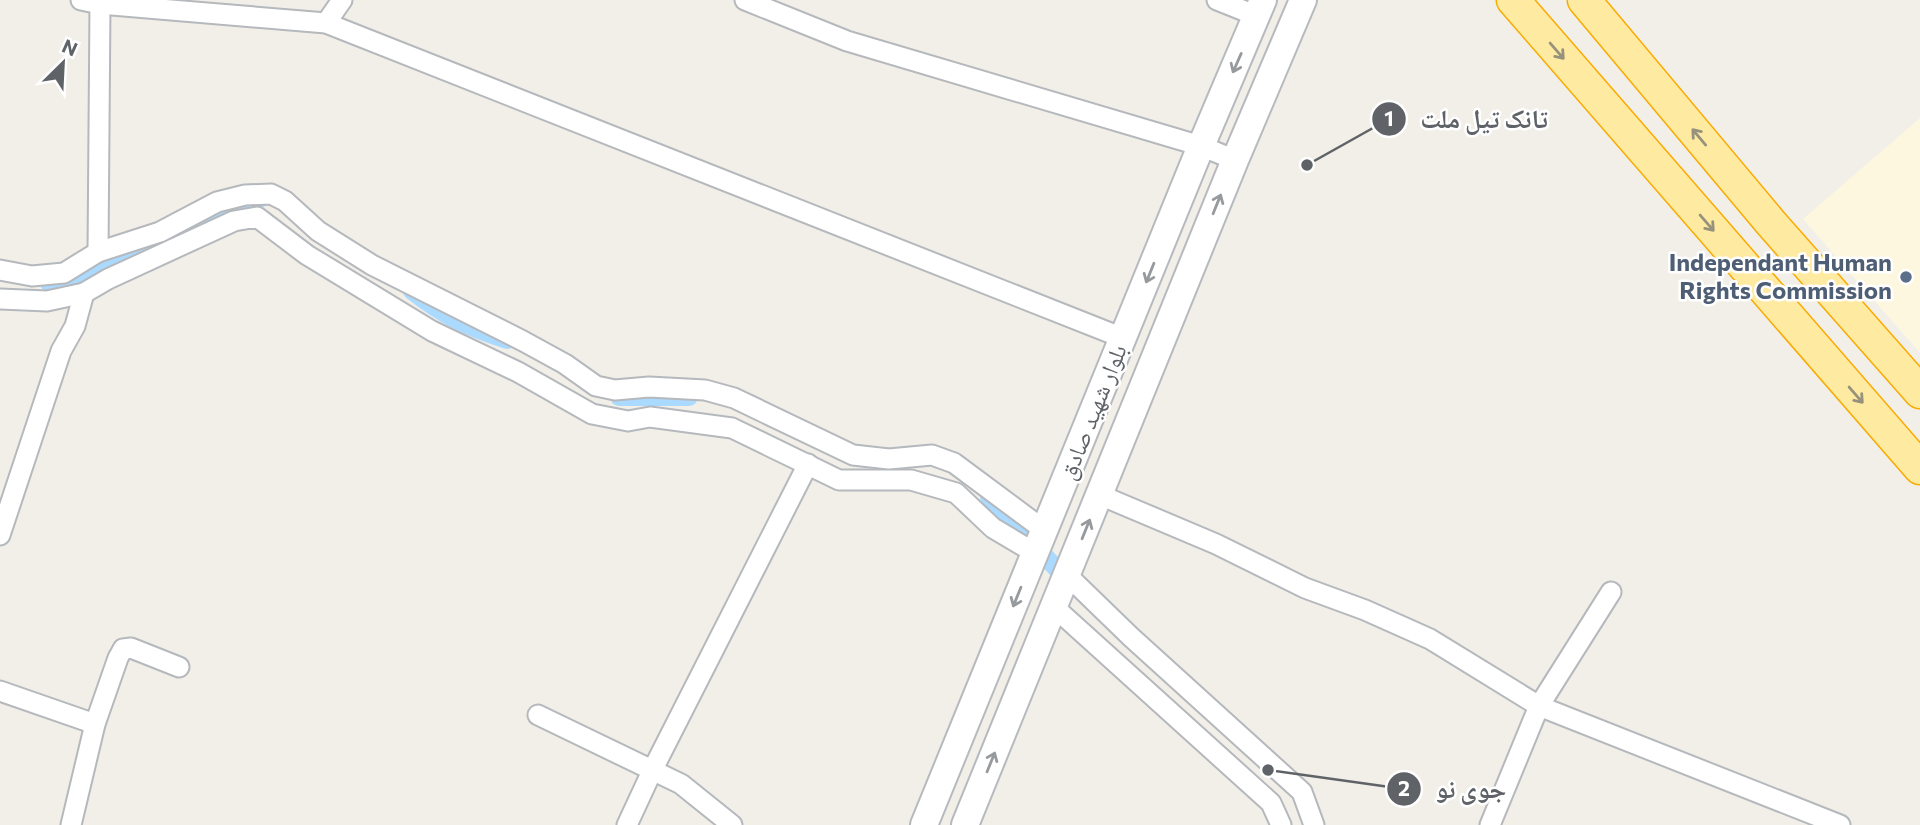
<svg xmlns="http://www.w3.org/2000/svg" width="1920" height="825" viewBox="0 0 1920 825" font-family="Commissioner,'Noto Naskh Arabic',sans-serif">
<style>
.commercial{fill:#fef7e0}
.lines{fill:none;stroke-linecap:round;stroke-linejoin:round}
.canal{stroke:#aadaff;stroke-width:18}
.minor-casing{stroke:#b5b8bc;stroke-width:23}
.secondary-casing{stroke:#b6babf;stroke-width:30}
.trunk-casing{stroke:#f9ab00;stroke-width:35}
.minor{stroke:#fff;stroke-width:19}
.secondary{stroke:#fff;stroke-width:26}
.trunk{stroke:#feeaa1;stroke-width:32}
.oneway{stroke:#97927c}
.oneway2{stroke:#979a9d}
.service-dot{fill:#5c6f8a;stroke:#fff;stroke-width:2.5}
.labels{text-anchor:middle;stroke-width:5;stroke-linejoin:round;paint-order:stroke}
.service-label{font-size:24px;font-weight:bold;fill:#4e5e75;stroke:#fff;text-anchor:end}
.street-label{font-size:24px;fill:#5f6368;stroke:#fff}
.leader{fill:none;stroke:#5f6368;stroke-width:2.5}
.callout-dot{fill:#5f6368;stroke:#fff;stroke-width:2.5}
.mark-label{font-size:21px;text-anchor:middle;font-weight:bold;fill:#fff}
.callout-label{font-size:26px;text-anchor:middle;font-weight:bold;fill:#5f6368;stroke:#fff;stroke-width:5;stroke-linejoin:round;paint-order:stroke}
</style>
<rect width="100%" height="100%" fill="#f1efe8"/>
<path class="commercial" d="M 1920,118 L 1920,353 L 1803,219 Z"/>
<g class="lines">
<g class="canal">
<path d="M 49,283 C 100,280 123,263 166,241 C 198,225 233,213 265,196 L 268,196"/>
<path d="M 412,291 C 445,317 468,327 507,340"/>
<path d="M 619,397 L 689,397"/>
<path d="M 989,497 L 1071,584"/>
</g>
<g class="minor-casing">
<g id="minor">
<path d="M 81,0 L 100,4 L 326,23 L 1123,338"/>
<path d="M 745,0 L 847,41 L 1201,146 L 1235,160"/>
<path d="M 1217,0 L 1257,16"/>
<path d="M 326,23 L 342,0"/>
<path d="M 98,252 L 100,4 L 101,0"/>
<path d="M 0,270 L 32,276 L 64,273 L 98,252 L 160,232 L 217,202 L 245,195 L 271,194 L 285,201 L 318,231 L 372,265 L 523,341 L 565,364 L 596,386 L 615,390 L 649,387 L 705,390 L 734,398 L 853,455 L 889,459 L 932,455 L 954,463 L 1044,530"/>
<path d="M 0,299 L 47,301 L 84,293 L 108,279 L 234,221 L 257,217 L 307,255 L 432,331 L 518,372 L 592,414 L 628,421 L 650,417 L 732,428 L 839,480 L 911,480 L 956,493 L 993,528 L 1035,553"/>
<path d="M 1100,495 L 1216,544 L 1305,588 L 1365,610 L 1430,639 L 1539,706 L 1840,825"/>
<path d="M 0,535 L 61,351 L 75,326 L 84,293"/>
<path d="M 1067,575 L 1131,637 L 1302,792 L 1314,825"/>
<path d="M 1054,607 L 1271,803 L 1281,825"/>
<path d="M 0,691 L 95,724"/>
<path d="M 538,715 L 681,784 L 732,825"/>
<path d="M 71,825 L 95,724 L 118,658 L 123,649 L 131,648 L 179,667"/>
<path d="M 627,825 L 653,769 L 808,464"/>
<path d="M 1490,825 L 1539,706 L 1611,592"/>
</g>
</g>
<g class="secondary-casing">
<g id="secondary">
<path d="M 924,825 L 1201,146 L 1263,0"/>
<path d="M 965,825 L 1235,160 L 1303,0"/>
</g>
</g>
<g class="trunk-casing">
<g id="trunk">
<path d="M 1513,0 L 1920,468"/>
<path d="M 1584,0 L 1771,223 L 1920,392"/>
</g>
</g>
<use href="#minor" class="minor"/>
<use href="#secondary" class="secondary"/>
<use href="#trunk" class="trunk"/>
</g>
<defs><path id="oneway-shaft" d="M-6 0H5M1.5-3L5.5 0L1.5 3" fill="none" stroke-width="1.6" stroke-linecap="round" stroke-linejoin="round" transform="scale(1.75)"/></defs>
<g class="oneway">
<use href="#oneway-shaft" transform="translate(1557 51) rotate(49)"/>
<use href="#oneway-shaft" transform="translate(1699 137) rotate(-130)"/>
<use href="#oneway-shaft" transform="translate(1707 223) rotate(49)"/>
<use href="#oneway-shaft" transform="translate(1856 395) rotate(49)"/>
</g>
<g class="oneway2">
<use href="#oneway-shaft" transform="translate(1237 63) rotate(114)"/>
<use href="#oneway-shaft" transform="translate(1217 204) rotate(-68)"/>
<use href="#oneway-shaft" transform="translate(1150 273) rotate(112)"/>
<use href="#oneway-shaft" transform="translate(1086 529) rotate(-68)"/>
<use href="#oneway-shaft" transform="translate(1017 597) rotate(112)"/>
<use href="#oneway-shaft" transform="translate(991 762) rotate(-68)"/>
</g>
<circle class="service-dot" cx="1906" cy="277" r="7"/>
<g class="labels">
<g class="service-label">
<text x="1892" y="271">Independant Human<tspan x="1892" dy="28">Rights Commission</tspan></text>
</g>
<g class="street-label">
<text transform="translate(1093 412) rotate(-68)" y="8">بلوار شهید صادق</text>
</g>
</g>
<path class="leader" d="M1307 165L1389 119M1268 770L1404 789"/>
<g class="callout-dot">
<circle cx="1307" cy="165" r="7"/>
<circle cx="1268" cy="770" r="7"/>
<circle cx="1389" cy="119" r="18"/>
<circle cx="1404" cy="789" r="18"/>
</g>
<g class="mark-label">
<text x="1389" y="126">1</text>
<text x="1404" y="796">2</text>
</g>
<g class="callout-label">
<text x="1484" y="128">تانک تیل ملت</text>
<text x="1471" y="798">جوی نو</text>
</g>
<g transform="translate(63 63) rotate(24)" stroke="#ffffff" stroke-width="5" paint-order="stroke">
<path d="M0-5L12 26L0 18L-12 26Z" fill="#5f6368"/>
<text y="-10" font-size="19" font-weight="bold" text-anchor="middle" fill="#5f6368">N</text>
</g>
</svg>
